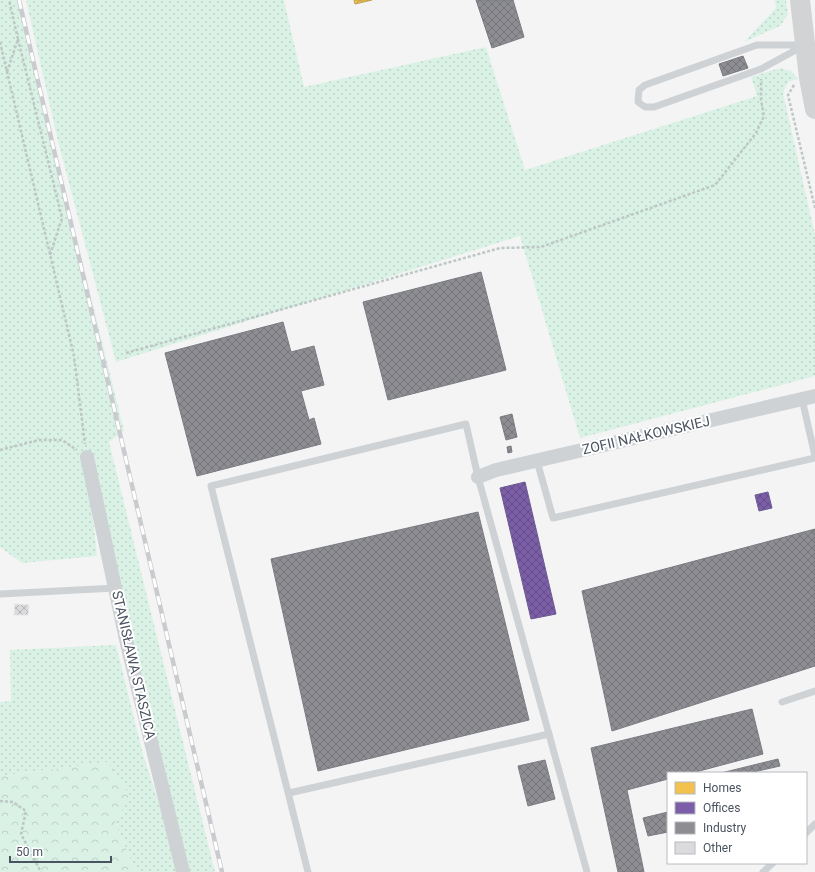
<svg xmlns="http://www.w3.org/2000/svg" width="815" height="872" viewBox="0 0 815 872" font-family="Roboto,sans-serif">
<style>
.green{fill:url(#green-dots)}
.forest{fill:url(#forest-crowns)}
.homes{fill:url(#homes-cross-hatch);stroke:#c0a053}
.offices{fill:url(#offices-cross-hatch);stroke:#6c5b92}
.industry{fill:url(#industry-cross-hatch);stroke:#797c83}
.building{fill:url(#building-cross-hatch);stroke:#e5e6e7}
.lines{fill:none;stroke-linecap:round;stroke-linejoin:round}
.path{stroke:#bdc8c6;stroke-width:2.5;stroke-dasharray:3 2;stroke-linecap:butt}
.lane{stroke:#cfd2d5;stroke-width:7}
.street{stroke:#cfd2d5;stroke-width:14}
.secondary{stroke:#d1d3d5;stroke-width:20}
.rail-casing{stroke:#cacbce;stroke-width:4.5}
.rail{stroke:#fff;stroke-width:3;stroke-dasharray:9;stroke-linecap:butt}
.labels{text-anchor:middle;stroke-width:4;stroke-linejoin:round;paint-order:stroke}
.street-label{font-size:14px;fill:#4a5360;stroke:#fff}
</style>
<defs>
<pattern id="green-dots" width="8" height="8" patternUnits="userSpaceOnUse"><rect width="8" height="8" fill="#daf2e6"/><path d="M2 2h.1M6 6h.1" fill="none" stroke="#bdd1c8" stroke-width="1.8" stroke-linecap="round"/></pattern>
<pattern id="forest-crowns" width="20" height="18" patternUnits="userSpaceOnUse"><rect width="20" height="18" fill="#daf2e6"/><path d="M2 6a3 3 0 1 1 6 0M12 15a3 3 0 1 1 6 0" fill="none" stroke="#bdd1c8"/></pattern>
<pattern id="homes-cross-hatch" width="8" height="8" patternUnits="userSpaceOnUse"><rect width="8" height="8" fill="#f2c14e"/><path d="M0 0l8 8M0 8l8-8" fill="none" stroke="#c69f44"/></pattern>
<pattern id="offices-cross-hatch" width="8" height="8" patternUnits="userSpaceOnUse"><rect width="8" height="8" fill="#7b5ea7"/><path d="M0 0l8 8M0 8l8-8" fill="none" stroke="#624d84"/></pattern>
<pattern id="industry-cross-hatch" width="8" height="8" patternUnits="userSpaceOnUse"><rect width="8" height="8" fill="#8d8d92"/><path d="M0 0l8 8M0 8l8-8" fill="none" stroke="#75767b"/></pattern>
<pattern id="building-cross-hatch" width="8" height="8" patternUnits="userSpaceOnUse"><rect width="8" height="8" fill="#dbdbdd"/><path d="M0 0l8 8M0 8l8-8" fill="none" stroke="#b4b4b7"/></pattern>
</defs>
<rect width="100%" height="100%" fill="#f4f4f4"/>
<g class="green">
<path d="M 0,0 L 18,0 L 124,431 L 109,442 L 215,872 L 183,872 L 87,462 L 97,556 L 22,563 L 0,547 Z"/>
<path d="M 26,0 L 284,0 L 304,87 L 486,47 L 525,170 L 757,96 L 751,77 L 780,68 L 791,71 L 798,79 L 788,82 L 783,93 L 815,235 L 815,376 L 580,438 L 520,236 L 116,362 L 58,141 Z"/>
<path d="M 775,0 L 786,0 L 788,14 L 780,26 L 744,42 L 776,8 Z"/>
<path d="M 116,645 L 143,754 L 181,872 L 136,872 L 115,823 L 108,762 L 0,776 L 0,702 L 11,701 L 10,650 Z"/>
</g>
<path class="forest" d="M 108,762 L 130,796 L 115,823 L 136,872 L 0,872 L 0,776 Z"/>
<path class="homes" d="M 354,0 L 372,0 L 355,4 Z"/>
<g class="offices">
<path d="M 525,482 L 556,614 L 531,619 L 500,488 Z"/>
<path d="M 768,492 L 772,508 L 759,511 L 755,495 Z"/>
</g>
<g class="industry">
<path d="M 476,0 L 513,0 L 524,37 L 492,48 Z"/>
<path d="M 743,56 L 748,68 L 723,76 L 719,64 Z"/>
<path d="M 481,272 L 506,370 L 388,400 L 363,302 Z"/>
<path d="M 283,322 L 291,352 L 314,346 L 324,385 L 301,391 L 309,420 L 314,418 L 321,444 L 197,476 L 165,353 Z"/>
<path d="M 512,414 L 517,437 L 506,440 L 500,417 Z"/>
<path d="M 511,446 L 512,452 L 508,453 L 507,447 Z"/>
<path d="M 478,512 L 529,720 L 318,771 L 271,559 Z"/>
<path d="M 815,529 L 815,666 L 612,731 L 582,591 Z"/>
<path d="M 752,709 L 763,754 L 692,773 L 668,773 L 668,779 L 627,790 L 644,872 L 618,872 L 591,748 Z"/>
<path d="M 778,759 L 780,766 L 749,773 L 721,773 Z"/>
<path d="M 545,760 L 555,799 L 528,806 L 518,766 Z"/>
<path d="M 668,812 L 668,832 L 648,836 L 643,818 Z"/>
</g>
<path class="building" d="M 15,604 L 29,605 L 28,615 L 14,615 Z"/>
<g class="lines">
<g class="path">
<path d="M 18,39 L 62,218 L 50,255"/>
<path d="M 0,42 L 74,356 L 85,444"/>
<path d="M 7,72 L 18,39 L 9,0"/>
<path d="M 794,85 L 788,95 L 815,208"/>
<path d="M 126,353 L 500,248 L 541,247 L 715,185 L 756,133 L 764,116 L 761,100 L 761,79"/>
<path d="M 0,450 L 39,440 L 62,440 L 77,450"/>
<path d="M 0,801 L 13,802 L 26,811 L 21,834 L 41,872"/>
</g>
<g class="lane">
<path d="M 757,45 L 805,45 L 761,69 L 654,107 L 645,107 L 638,102 L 639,90 L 645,85 Z"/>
<path d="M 802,399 L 815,456"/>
<path d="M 537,461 L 553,518 L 815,458"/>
<path d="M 0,594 L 116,588"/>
<path d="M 782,702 L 815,691"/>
<path d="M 289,793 L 549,734"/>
<path d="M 806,833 L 815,824"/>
<path d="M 308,872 L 211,486 L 466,424 L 478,477 L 587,872"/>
<path d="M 763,872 L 773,863"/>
</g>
<g class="street">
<path d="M 87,457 L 127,644 L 183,872"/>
<path d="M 478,477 L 496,470 L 815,396"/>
</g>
<path class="secondary" d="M 800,0 L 809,78 L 815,109"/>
<g class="rail-casing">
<path id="rail" d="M 19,0 L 222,872"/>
</g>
<use href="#rail" class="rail"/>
</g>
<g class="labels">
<g class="street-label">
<text transform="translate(646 435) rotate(-13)" y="5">ZOFII NAŁKOWSKIEJ</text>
<text transform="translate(134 665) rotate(77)" y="5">STANISŁAWA STASZICA</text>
</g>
</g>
<rect x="667" y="772" width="140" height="92" fill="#ffffff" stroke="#b7babf"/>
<rect x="675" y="782" width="20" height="12" fill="#f2c14e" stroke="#b7babf"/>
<text x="703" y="792" font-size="12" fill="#4a5360">Homes</text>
<rect x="675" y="802" width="20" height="12" fill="#7b5ea7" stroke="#b7babf"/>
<text x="703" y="812" font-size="12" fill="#4a5360">Offices</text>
<rect x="675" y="822" width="20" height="12" fill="#8d8d92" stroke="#b7babf"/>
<text x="703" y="832" font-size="12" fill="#4a5360">Industry</text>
<rect x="675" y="842" width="20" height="12" fill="#dbdbdd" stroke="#b7babf"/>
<text x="703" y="852" font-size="12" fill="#4a5360">Other</text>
<path d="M10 856v6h101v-6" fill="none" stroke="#4a5360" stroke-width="2"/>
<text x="16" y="856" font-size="12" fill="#4a5360" stroke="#ffffff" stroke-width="3" paint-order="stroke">50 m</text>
</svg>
